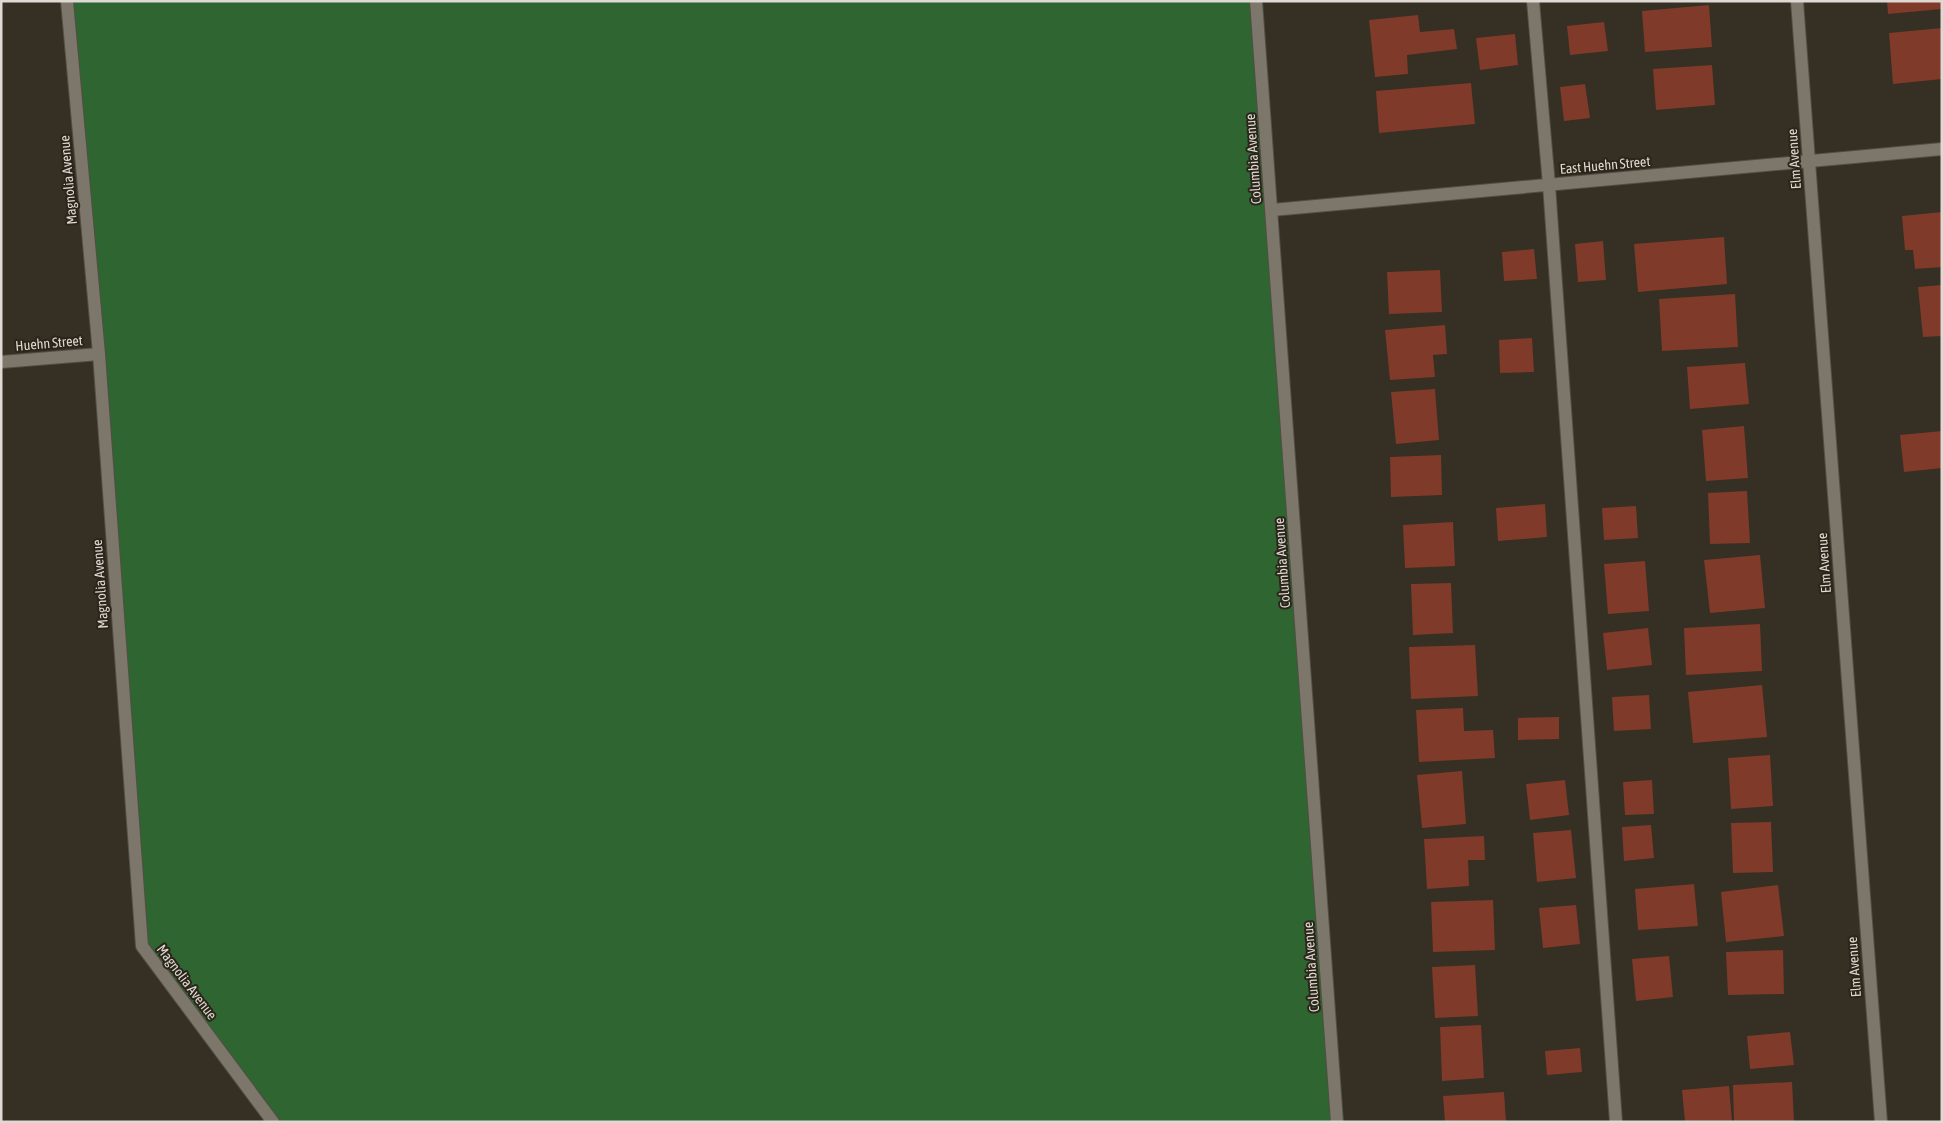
<svg xmlns="http://www.w3.org/2000/svg" width="1943" height="1123" viewBox="0 0 1943 1123" font-family="'Asap Condensed',sans-serif">
<style>
.forest{fill:#2e6531}
.building{fill:#7f3a29}
.lines{fill:none;stroke-linecap:round;stroke-linejoin:round}
.lane-casing{stroke:#524e44;stroke-width:14}
.street-casing{stroke:#524e44;stroke-width:14}
.secondary-casing{stroke:#524e44;stroke-width:14}
.lane{stroke:#7d766a;stroke-width:12}
.street{stroke:#7d766a;stroke-width:12}
.secondary{stroke:#7d766a;stroke-width:12}
.labels{text-anchor:middle;stroke-width:4;stroke-linejoin:round;paint-order:stroke}
.street-label{font-size:14px;fill:#dedad3;stroke:#2b251a}
</style>
<rect width="100%" height="100%" fill="#352f24"/>
<path class="forest" d="M 67,1 L 1256,1 L 1337,1122 L 273,1122 L 142,946 Z"/>
<g class="building">
<path d="M 1887,1 L 1942,1 L 1942,9 L 1888,14 Z"/>
<path d="M 1709,5 L 1712,47 L 1645,52 L 1642,11 Z"/>
<path d="M 1418,15 L 1420,32 L 1454,29 L 1457,49 L 1407,55 L 1408,74 L 1375,77 L 1369,20 Z"/>
<path d="M 1604,22 L 1608,51 L 1570,55 L 1567,26 Z"/>
<path d="M 1942,28 L 1942,79 L 1893,84 L 1889,33 Z"/>
<path d="M 1515,34 L 1518,65 L 1480,70 L 1476,38 Z"/>
<path d="M 1712,65 L 1715,105 L 1656,110 L 1653,69 Z"/>
<path d="M 1471,83 L 1475,124 L 1379,133 L 1376,91 Z"/>
<path d="M 1585,84 L 1590,118 L 1564,121 L 1560,87 Z"/>
<path d="M 1942,212 L 1942,267 L 1915,269 L 1913,250 L 1905,250 L 1902,216 Z"/>
<path d="M 1724,237 L 1727,284 L 1638,292 L 1634,244 Z"/>
<path d="M 1603,241 L 1606,280 L 1578,282 L 1575,244 Z"/>
<path d="M 1534,249 L 1537,279 L 1504,281 L 1502,252 Z"/>
<path d="M 1440,270 L 1442,312 L 1389,314 L 1387,272 Z"/>
<path d="M 1942,285 L 1942,336 L 1923,337 L 1918,287 Z"/>
<path d="M 1735,294 L 1738,347 L 1662,351 L 1659,299 Z"/>
<path d="M 1445,325 L 1447,354 L 1433,355 L 1435,377 L 1390,380 L 1385,330 Z"/>
<path d="M 1532,338 L 1534,372 L 1500,373 L 1499,340 Z"/>
<path d="M 1745,363 L 1749,404 L 1690,409 L 1687,367 Z"/>
<path d="M 1435,389 L 1439,440 L 1396,444 L 1391,392 Z"/>
<path d="M 1744,426 L 1748,478 L 1706,481 L 1702,430 Z"/>
<path d="M 1942,431 L 1942,468 L 1904,472 L 1900,435 Z"/>
<path d="M 1441,455 L 1442,495 L 1391,497 L 1390,457 Z"/>
<path d="M 1747,491 L 1750,543 L 1710,544 L 1708,493 Z"/>
<path d="M 1545,504 L 1547,537 L 1498,541 L 1496,508 Z"/>
<path d="M 1636,506 L 1638,538 L 1604,540 L 1602,508 Z"/>
<path d="M 1453,522 L 1455,566 L 1405,568 L 1403,525 Z"/>
<path d="M 1760,555 L 1765,608 L 1710,613 L 1704,560 Z"/>
<path d="M 1645,561 L 1649,611 L 1608,614 L 1604,564 Z"/>
<path d="M 1451,583 L 1453,633 L 1413,635 L 1411,584 Z"/>
<path d="M 1760,624 L 1762,671 L 1686,675 L 1684,628 Z"/>
<path d="M 1648,628 L 1652,665 L 1607,670 L 1603,633 Z"/>
<path d="M 1475,645 L 1478,696 L 1411,699 L 1409,647 Z"/>
<path d="M 1762,685 L 1767,737 L 1693,743 L 1688,692 Z"/>
<path d="M 1649,695 L 1651,729 L 1614,731 L 1612,697 Z"/>
<path d="M 1463,708 L 1464,731 L 1493,730 L 1495,758 L 1419,762 L 1416,710 Z"/>
<path d="M 1559,717 L 1559,739 L 1518,740 L 1518,718 Z"/>
<path d="M 1770,755 L 1773,806 L 1731,809 L 1728,758 Z"/>
<path d="M 1462,771 L 1466,824 L 1422,828 L 1417,775 Z"/>
<path d="M 1565,780 L 1569,815 L 1530,820 L 1526,784 Z"/>
<path d="M 1652,780 L 1654,814 L 1625,815 L 1623,782 Z"/>
<path d="M 1771,822 L 1773,872 L 1733,873 L 1731,823 Z"/>
<path d="M 1651,825 L 1654,858 L 1624,861 L 1622,827 Z"/>
<path d="M 1571,830 L 1576,878 L 1537,882 L 1533,833 Z"/>
<path d="M 1484,836 L 1485,860 L 1468,860 L 1469,886 L 1427,889 L 1424,839 Z"/>
<path d="M 1694,884 L 1698,926 L 1638,930 L 1635,889 Z"/>
<path d="M 1778,885 L 1784,936 L 1726,942 L 1721,892 Z"/>
<path d="M 1493,900 L 1495,950 L 1433,952 L 1431,902 Z"/>
<path d="M 1576,905 L 1580,944 L 1543,948 L 1539,908 Z"/>
<path d="M 1783,950 L 1784,994 L 1728,995 L 1726,952 Z"/>
<path d="M 1669,956 L 1673,997 L 1636,1001 L 1632,959 Z"/>
<path d="M 1475,965 L 1478,1016 L 1435,1018 L 1432,967 Z"/>
<path d="M 1481,1025 L 1484,1078 L 1442,1081 L 1440,1027 Z"/>
<path d="M 1790,1032 L 1794,1065 L 1750,1069 L 1747,1036 Z"/>
<path d="M 1580,1048 L 1582,1072 L 1547,1075 L 1545,1051 Z"/>
<path d="M 1792,1082 L 1794,1122 L 1734,1122 L 1733,1085 Z"/>
<path d="M 1729,1086 L 1732,1122 L 1685,1122 L 1682,1090 Z"/>
<path d="M 1504,1092 L 1506,1122 L 1445,1122 L 1443,1096 Z"/>
</g>
<g class="lines">
<g class="lane-casing">
<path id="lane" d="M 1533,1 L 1549,185 L 1616,1122"/>
</g>
<g class="street-casing">
<g id="street">
<path d="M 1797,1 L 1881,1122"/>
<path d="M 1272,210 L 1942,149"/>
</g>
</g>
<g class="secondary-casing">
<g id="secondary">
<path d="M 67,1 L 99,354 L 142,946 L 273,1122"/>
<path d="M 1256,1 L 1337,1122"/>
<path d="M 1,362 L 99,354"/>
</g>
</g>
<use href="#lane" class="lane"/>
<use href="#street" class="street"/>
<use href="#secondary" class="secondary"/>
</g>
<g class="labels">
<g class="street-label">
<text transform="translate(1253 159) rotate(-94)" y="5">Columbia Avenue</text>
<text transform="translate(1794 159) rotate(-94)" y="5">Elm Avenue</text>
<text transform="translate(1605 165) rotate(-5)" y="5">East Huehn Street</text>
<text transform="translate(68 180) rotate(-95)" y="5">Magnolia Avenue</text>
<text transform="translate(49 343) rotate(-5)" y="5">Huehn Street</text>
<text transform="translate(1282 563) rotate(-94)" y="5">Columbia Avenue</text>
<text transform="translate(1824 563) rotate(-94)" y="5">Elm Avenue</text>
<text transform="translate(100 584) rotate(-94)" y="5">Magnolia Avenue</text>
<text transform="translate(1311 967) rotate(-94)" y="5">Columbia Avenue</text>
<text transform="translate(1854 967) rotate(-94)" y="5">Elm Avenue</text>
<text transform="translate(187 982) rotate(53)" y="5">Magnolia Avenue</text>
</g>
</g>
<rect width="1943" height="1123" fill="none" stroke="#dedad3" stroke-width="5"/>
</svg>
